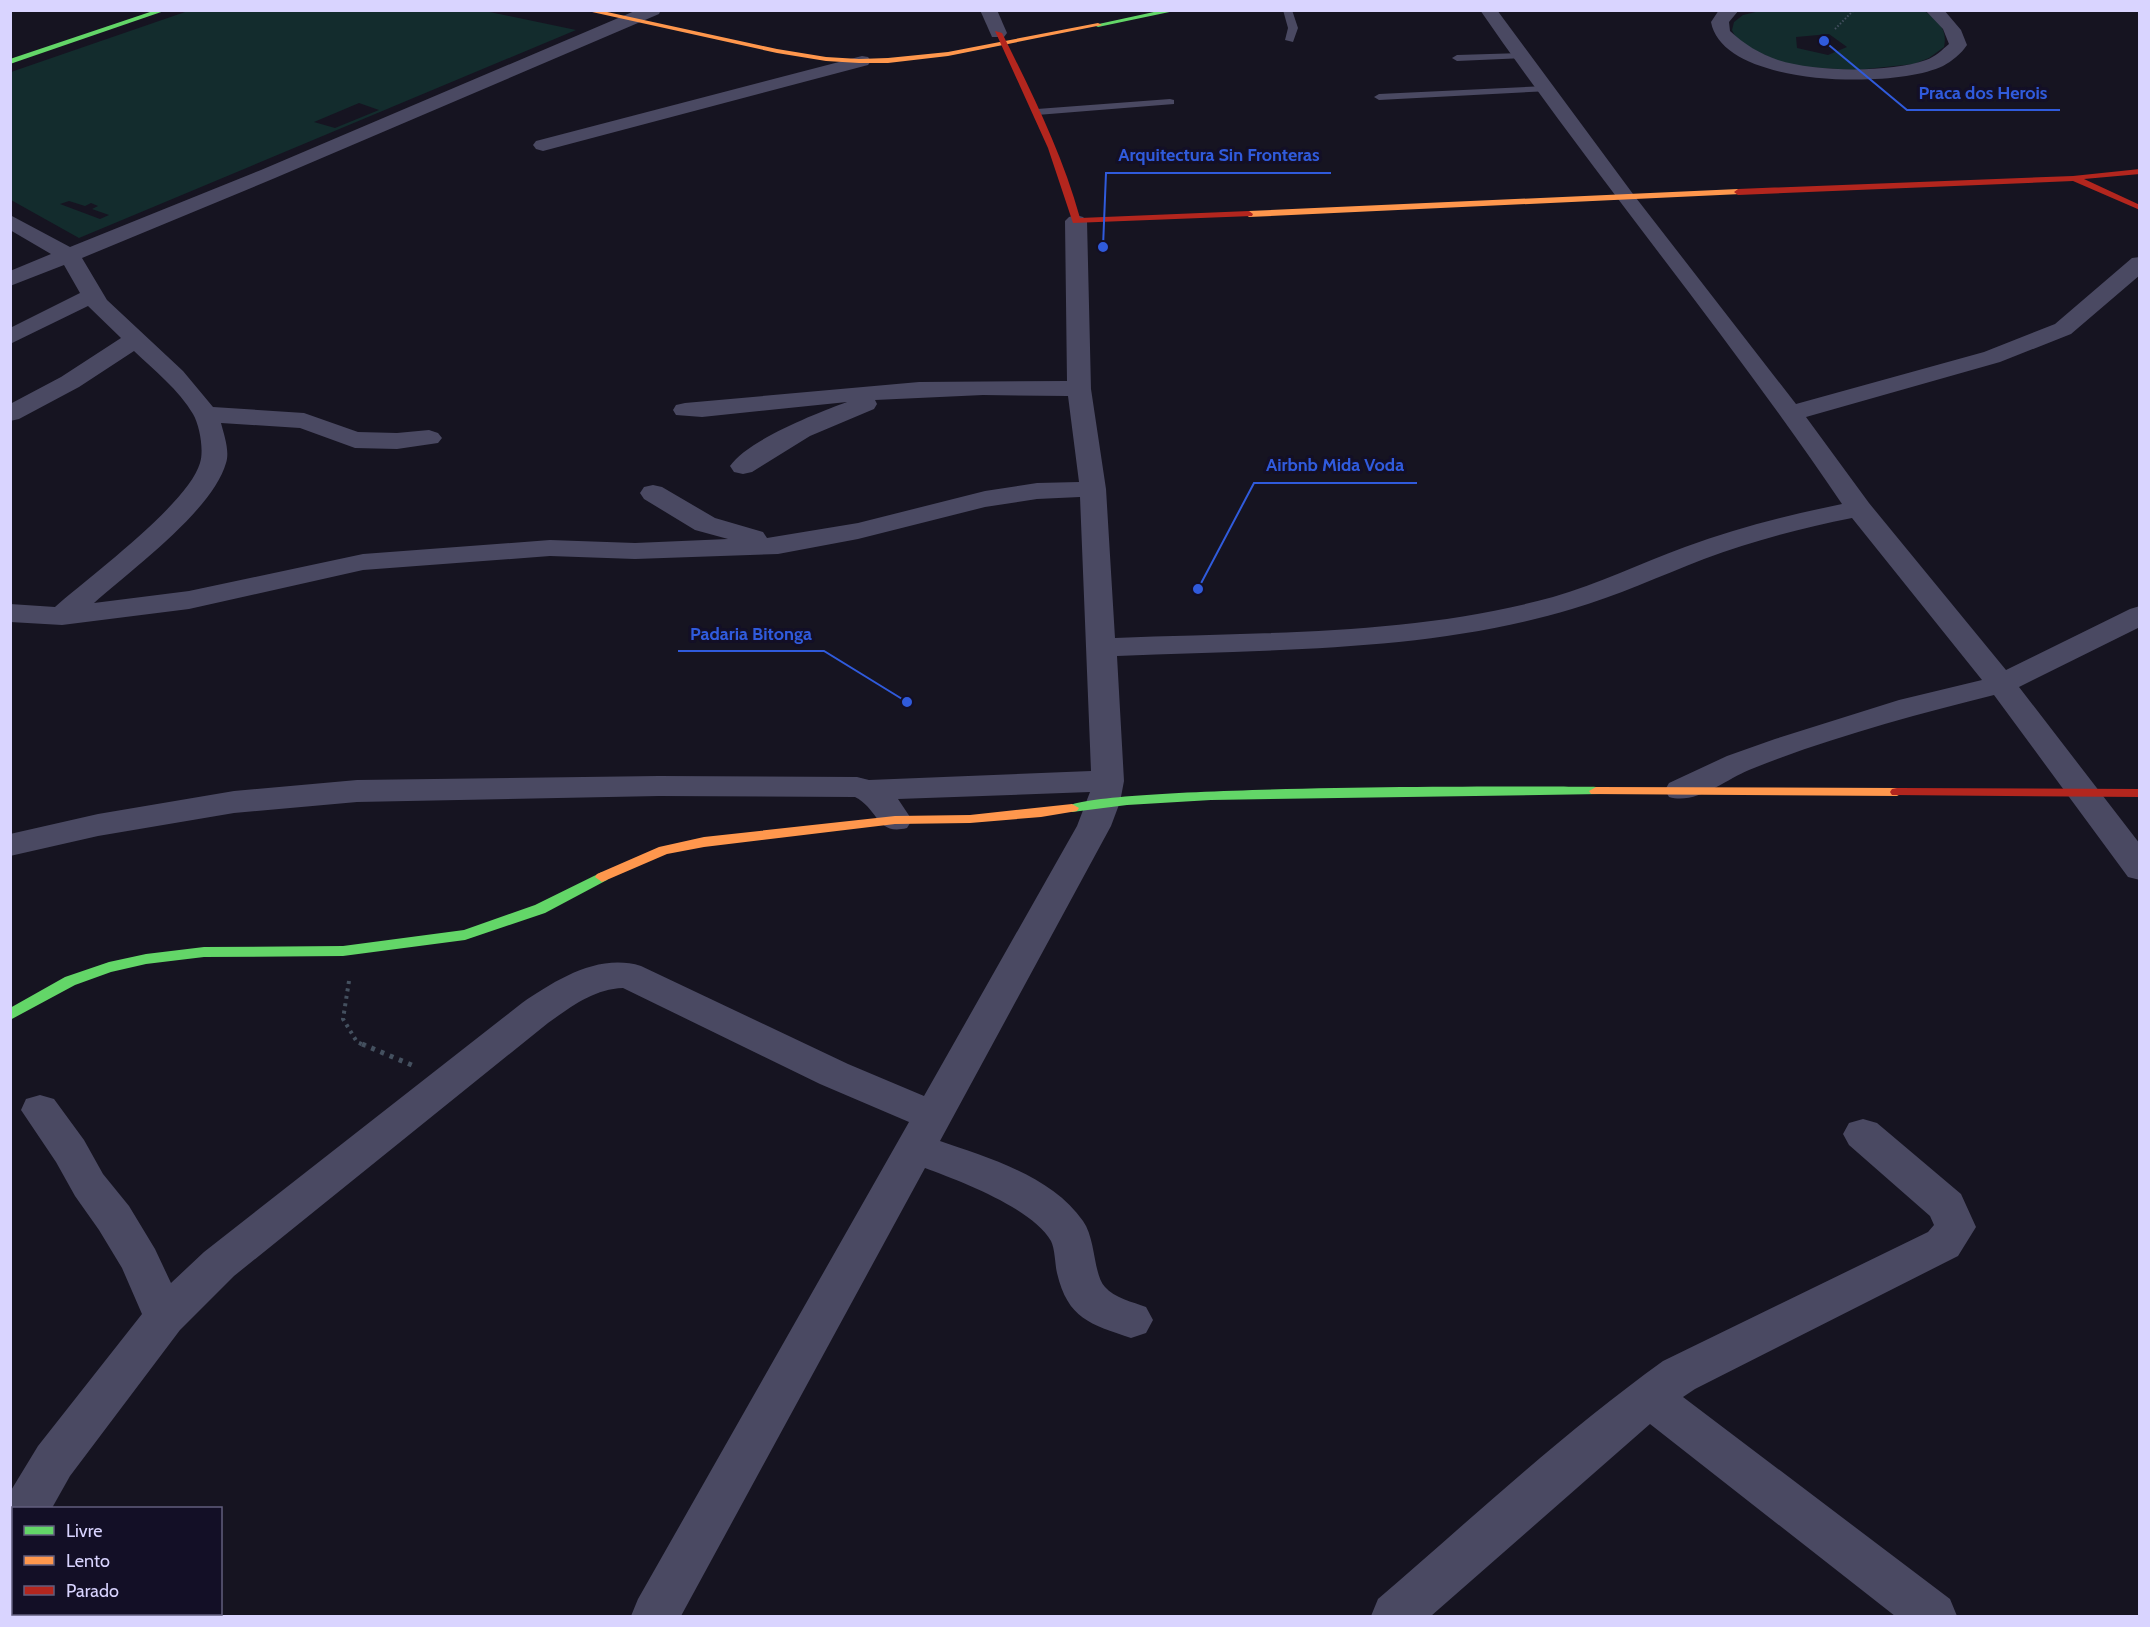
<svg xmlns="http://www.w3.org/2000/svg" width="2150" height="1627" viewBox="0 0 2150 1627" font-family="Cabin,sans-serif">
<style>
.green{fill:#132c2d;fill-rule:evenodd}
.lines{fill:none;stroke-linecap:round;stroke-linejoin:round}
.path-far2{stroke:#44505f;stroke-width:2;stroke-dasharray:1.5 2;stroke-linecap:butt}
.path-far1{stroke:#44505f;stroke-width:4;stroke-dasharray:3 4.5;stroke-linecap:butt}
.path{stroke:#44505f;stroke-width:5;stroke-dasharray:4 6;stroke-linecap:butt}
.lane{fill:#4a4962;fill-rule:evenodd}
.street{fill:#4a4962;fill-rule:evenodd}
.fast{fill:#63d668;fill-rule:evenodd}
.slow{fill:#ff974d;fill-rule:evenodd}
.jam{fill:#b3261e;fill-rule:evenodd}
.leader{fill:none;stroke:#305bdc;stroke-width:2}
.callout-dot{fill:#305bdc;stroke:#130f26;stroke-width:2}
.callout-label{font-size:18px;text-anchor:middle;font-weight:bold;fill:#305bdc;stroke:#130f26;stroke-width:6;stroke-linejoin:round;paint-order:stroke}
</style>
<rect width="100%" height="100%" fill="#161421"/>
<g class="green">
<path d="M 480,10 L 576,30 L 79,238 L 11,200 L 11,72 L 188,11 ZM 359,103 L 379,110 L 335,128 L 314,122 ZM 69,201 L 85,206 L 91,203 L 98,206 L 92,209 L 109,215 L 100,219 L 60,204 Z"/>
<path d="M 1923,10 C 1938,20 1948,29 1944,47 L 1929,58 L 1914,64 L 1856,70 L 1787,66 L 1738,42 L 1732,30 L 1734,22 L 1743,15 L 1760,11 ZM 1829,34 L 1847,47 L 1828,55 L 1797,48 L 1796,37 Z"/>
</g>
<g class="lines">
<path class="path-far2" d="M 1835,29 L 1854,10"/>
<path class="path-far1" d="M 349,981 L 343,1019 L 357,1042 L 366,1046"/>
<path class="path" d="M 362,1044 L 414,1066"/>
<g class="lane">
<path d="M 1283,10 L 1292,10 L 1298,28 L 1293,42 L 1285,40 L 1288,28 Z"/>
<path d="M 1522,53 L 1525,54 L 1525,58 L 1457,61 L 1452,58 L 1457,55 Z"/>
<path d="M 1546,86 L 1550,87 L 1550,91 L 1379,100 L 1374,97 L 1379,94 Z"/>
<path d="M 1170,99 L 1174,100 L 1174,104 L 1037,115 L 1032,112 L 1037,109 Z"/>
</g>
<g class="street">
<path d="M 637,10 L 661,10 L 659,14 L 275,178 L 82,258 L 107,300 L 183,371 L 213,407 L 304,413 L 358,432 L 397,433 L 429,430 L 438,433 L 442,438 L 438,443 L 397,449 L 355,448 L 300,428 L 221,423 C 224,435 230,451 226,463 C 213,510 131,570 94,603 L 189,591 L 363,554 L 550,540 L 635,543 L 728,539 L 695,530 L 644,499 L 640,493 L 644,487 L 653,485 L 662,487 L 715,518 L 763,532 L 767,538 L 858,523 L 985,491 L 1037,483 L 1079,482 L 1068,396 L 983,395 L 875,400 L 877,404 L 874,409 L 810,436 L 752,472 L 743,474 L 734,472 L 730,466 C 748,440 817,413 847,402 L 702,417 L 676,415 L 673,410 L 676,405 L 685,403 L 919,382 L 1067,381 L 1065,221 L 1069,217 L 1076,215 L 1083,217 L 1087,221 L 1091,389 L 1106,489 L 1115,638 C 1261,632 1411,636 1553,597 C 1598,584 1641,563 1685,547 C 1736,528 1789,515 1842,504 C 1728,335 1596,178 1480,10 L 1497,10 L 1633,194 L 1796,404 L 1984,352 L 2055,324 L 2132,258 L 2140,257 L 2140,275 L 2071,334 L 2000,362 L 1806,417 L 1869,503 L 2006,670 L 2130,609 L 2140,606 L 2140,627 L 2019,687 L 2140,844 L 2140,880 L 2128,877 L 1994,695 C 1914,715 1825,739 1749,770 C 1725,780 1696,805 1669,797 L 1665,790 L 1669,783 L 1727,756 L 1775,739 L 1899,700 L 1982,680 L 1852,518 C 1802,528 1752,541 1704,559 C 1660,576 1617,596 1572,609 C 1425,653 1269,649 1117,656 L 1124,781 L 1120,802 L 1111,826 L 940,1141 C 989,1158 1052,1176 1083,1221 C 1096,1239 1093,1274 1105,1287 C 1114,1298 1133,1302 1146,1307 L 1153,1320 L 1146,1333 L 1131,1338 C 1090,1324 1068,1319 1057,1273 C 1055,1264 1055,1249 1051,1241 C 1032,1208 960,1181 925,1168 L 681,1616 L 631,1616 L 638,1599 L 909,1122 L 820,1084 L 623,988 C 594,989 572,1006 548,1023 L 234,1276 L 180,1330 L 70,1476 L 52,1508 L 14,1508 L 14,1525 L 10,1523 L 10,1492 L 38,1446 L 142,1314 L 122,1268 L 99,1230 L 75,1196 L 56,1162 L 21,1110 L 26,1099 L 40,1095 L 54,1099 L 84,1140 L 103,1174 L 129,1206 L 155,1249 L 171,1283 L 204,1252 L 522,1003 C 556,980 598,953 641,966 L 848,1064 L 924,1096 L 1077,826 L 1090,792 L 898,799 L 912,820 L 907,828 C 876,836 879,809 855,797 L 659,796 L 357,802 L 234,813 L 98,836 L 10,856 L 10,834 L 98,814 L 234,791 L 357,780 L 659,776 L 857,777 L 869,780 L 1091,771 L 1080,497 L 1037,499 L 985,507 L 858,539 L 778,554 L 635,559 L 550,556 L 363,570 L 189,609 L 62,625 L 10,622 L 10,604 L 55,607 C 90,576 188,504 200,463 C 204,451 200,426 193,414 C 179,390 154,370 134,351 L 79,387 L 19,419 L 10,421 L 10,404 L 61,377 L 121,338 L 88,306 L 10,344 L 10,328 L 80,293 L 64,265 L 10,286 L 10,271 L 51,254 L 10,230 L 10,215 L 70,247 L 261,170 Z"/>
<path d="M 980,10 L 997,10 L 1007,33 L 1004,37 L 992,37 Z"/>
<path d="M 1719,10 L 1739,10 L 1729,22 L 1730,31 C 1744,44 1760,54 1778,60 C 1816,72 1889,73 1926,60 C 1935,57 1942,50 1949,44 L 1943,29 L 1925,10 L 1944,10 L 1961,30 L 1967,45 C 1961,54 1952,61 1943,66 C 1896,89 1723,88 1711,22 Z"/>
<path d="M 862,56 L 868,57 L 871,61 L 868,65 L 543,151 L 536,149 L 533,145 L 536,141 Z"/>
<path d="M 1863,1119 L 1877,1123 L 1961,1194 L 1976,1227 L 1958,1256 L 1695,1389 L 1683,1397 L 1950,1599 L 1957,1616 L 1895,1616 L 1650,1424 L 1431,1616 L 1371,1616 L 1378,1599 C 1471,1519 1563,1433 1663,1361 L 1928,1232 L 1934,1225 L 1930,1216 L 1849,1145 L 1843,1134 L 1849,1123 Z"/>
<path d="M 134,1614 L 188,1614 L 189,1616 L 135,1616 Z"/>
</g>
<g class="fast">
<path d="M 156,10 L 167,10 L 10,64 L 10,59 Z"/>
<path d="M 1163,10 L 1179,10 L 1098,27 L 1094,25 Z"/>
<path d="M 1596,787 L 1603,791 L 1601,794 L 1211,800 L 1127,805 L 1072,812 L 1065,808 C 1085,785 1535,786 1596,787 Z"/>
<path d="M 602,872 L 609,877 L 607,880 L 545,913 L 465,940 L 343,956 L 204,957 L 146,964 L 111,972 L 75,985 L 10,1020 L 10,1008 L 65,977 L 109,962 L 146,954 L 204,947 L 343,946 L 464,930 L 535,905 Z"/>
</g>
<g class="slow">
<path d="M 583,10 L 598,10 L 777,49 L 826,57 L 859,59 L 888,58 L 948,52 L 1098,23 L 1102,25 L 948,56 L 888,63 L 859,63 L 826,61 L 777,53 Z"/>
<path d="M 1738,189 L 1742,192 L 1741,194 L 1249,217 L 1245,214 L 1249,211 Z"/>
<path d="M 1596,787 L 1897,788 L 1904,792 L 1897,796 L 1591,794 L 1589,791 Z"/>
<path d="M 1072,804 L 1079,808 L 1077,811 L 1041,817 L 970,823 L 895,824 L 704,847 L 667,854 L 602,882 L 595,877 L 597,874 L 659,847 L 704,837 L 895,816 L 970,815 Z"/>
</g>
<g class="jam">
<path d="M 995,31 L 1002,33 C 1032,93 1062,153 1080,218 L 1249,211 L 1253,214 L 1252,216 L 1073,223 L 1048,148 Z"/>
<path d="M 2140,169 L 2140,174 L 2084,179 L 2140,205 L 2140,210 L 2073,181 L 1738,195 L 1734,192 L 1738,189 L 2073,176 Z"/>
<path d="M 1897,788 L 2140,789 L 2140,797 L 1892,795 L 1890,792 L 1892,789 Z"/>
</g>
</g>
<path class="leader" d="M1824 41L1907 110H2060M1103 247L1106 173H1331M1198 589L1254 483H1417M907 702L824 651H678"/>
<g class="callout-dot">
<circle cx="1824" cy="41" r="6"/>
<circle cx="1103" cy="247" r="6"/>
<circle cx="1198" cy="589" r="6"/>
<circle cx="907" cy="702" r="6"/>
</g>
<g class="callout-label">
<text x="1983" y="99">Praca dos Herois</text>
<text x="1219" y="161">Arquitectura Sin Fronteras</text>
<text x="1335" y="471">Airbnb Mida Voda</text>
<text x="751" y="640">Padaria Bitonga</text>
</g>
<rect width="2150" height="1627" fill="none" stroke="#d9d4ff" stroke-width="24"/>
<rect x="12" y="1507" width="210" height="108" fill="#130f26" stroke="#625e7d" stroke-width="1.5"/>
<rect x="24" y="1526" width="30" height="9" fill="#63d668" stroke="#625e7d" stroke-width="1.5"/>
<text x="66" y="1537" font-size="18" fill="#d9d4ff">Livre</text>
<rect x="24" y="1556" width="30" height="9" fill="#ff974d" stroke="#625e7d" stroke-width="1.5"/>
<text x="66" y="1567" font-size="18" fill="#d9d4ff">Lento</text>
<rect x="24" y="1586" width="30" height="9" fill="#b3261e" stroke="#625e7d" stroke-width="1.5"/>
<text x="66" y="1597" font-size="18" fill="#d9d4ff">Parado</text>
</svg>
